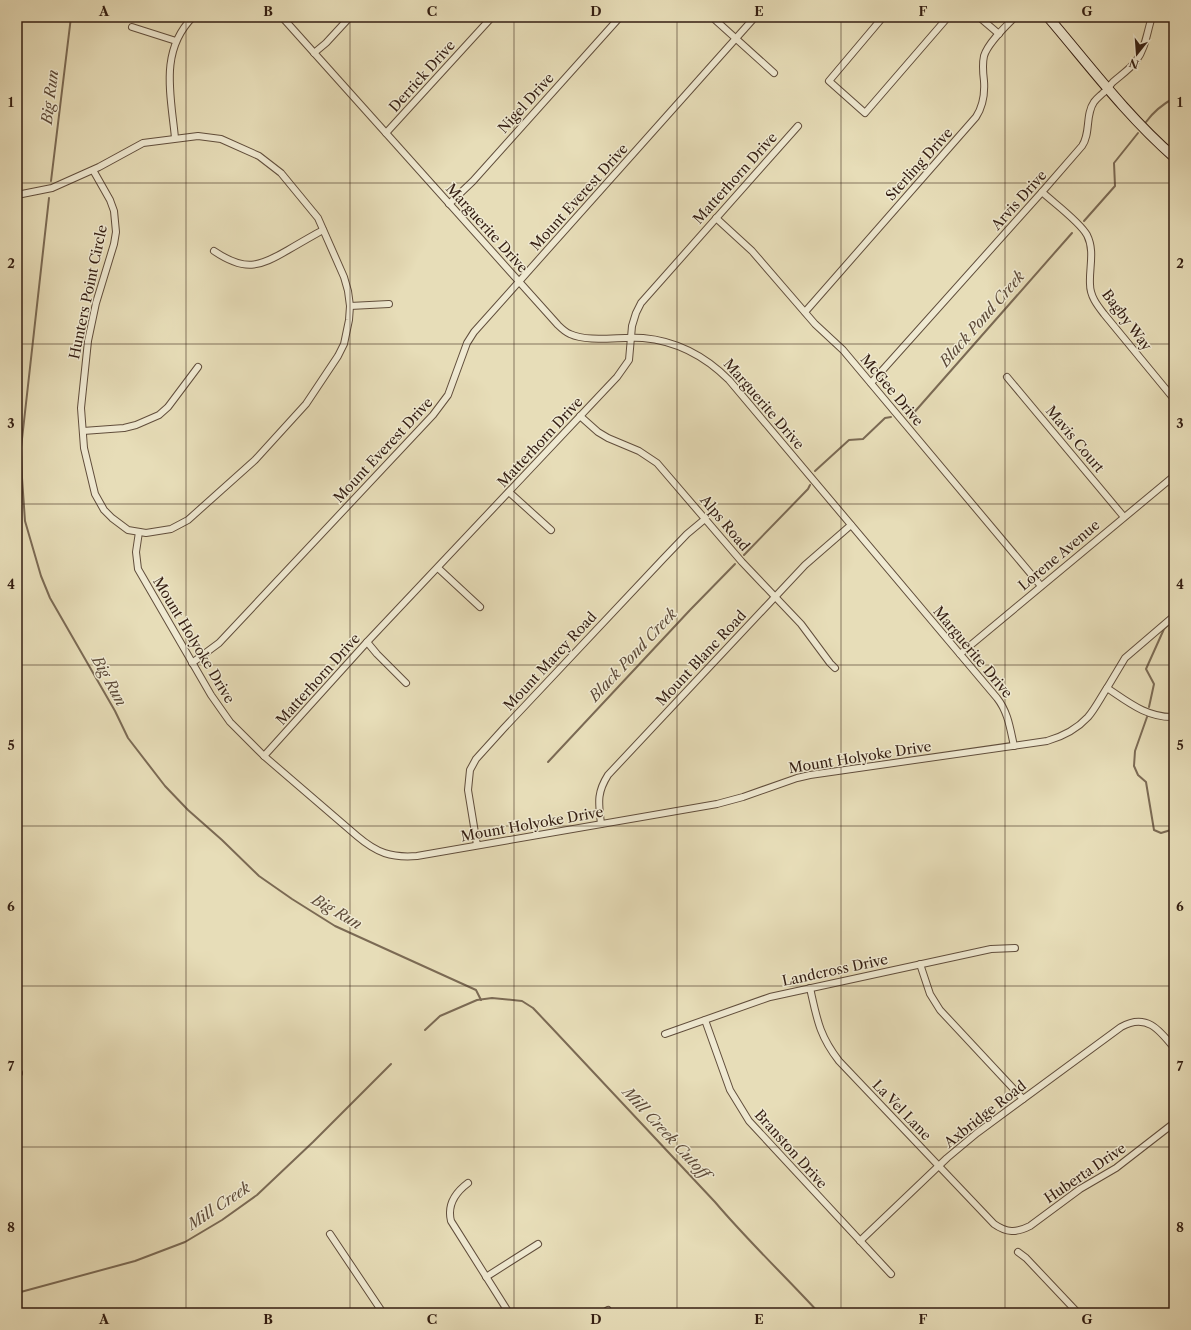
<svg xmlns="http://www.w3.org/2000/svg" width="1191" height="1330" viewBox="0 0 1191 1330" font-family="'Libre Caslon Text',serif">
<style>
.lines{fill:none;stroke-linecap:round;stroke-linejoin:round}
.stream{stroke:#7b6a54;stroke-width:2}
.street-casing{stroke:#614e3c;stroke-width:8}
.secondary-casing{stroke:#341e12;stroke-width:11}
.street{stroke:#efe9d1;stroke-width:6}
.secondary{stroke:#efe9d1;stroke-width:9}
.grid{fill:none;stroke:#341e12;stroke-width:1;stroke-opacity:0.55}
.labels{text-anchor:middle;stroke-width:3;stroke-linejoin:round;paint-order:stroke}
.street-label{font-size:14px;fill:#341e12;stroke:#efe9d1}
.water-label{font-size:15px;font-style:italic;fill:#5d4a38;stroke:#efe9d1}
.neatline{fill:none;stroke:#341e12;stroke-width:1.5}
.grid-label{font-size:13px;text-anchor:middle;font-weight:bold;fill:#341e12}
</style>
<rect width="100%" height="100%" fill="#e7ddb8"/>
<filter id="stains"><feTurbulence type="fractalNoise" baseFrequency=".005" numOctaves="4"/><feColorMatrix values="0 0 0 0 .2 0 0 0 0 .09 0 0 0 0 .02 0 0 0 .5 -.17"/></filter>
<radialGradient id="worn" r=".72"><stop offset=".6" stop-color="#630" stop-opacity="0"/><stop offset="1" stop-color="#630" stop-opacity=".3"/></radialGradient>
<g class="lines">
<g class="stream">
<path d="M 1146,122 C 1154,111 1163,104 1174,98"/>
<path d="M 51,181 L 71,17"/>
<path d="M 49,198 L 21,448 L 22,478 L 25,521 L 41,576 L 50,598 L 115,711 L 128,738 L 165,786 L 188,810 L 222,840 L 259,876 L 292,899 L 335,926 L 476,990 L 481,1000"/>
<path d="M 1084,221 L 1115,186 L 1114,163 L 1138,133"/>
<path d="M 907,416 L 911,416 L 1072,233"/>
<path d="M 815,471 L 849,440 L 863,439 L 885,418 L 891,417"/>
<path d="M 744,555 L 808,489 L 810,485"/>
<path d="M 1149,707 L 1154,684 L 1146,669 L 1164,629 L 1168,625"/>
<path d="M 1147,717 L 1135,751 L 1134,766 L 1138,775 L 1146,782 L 1154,830 L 1161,833 L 1174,829"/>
<path d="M 548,762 L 690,610 L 735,564"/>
<path d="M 425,1030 L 440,1016 L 477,1000 L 492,998 L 522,1001 L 533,1008 L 551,1027 L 715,1202 C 748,1241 785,1276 819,1313"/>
<path d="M 17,1293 L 135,1261 L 185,1242 L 222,1220 L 257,1195 L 313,1142 L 391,1064"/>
</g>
<g class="street-casing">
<g id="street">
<path d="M 282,17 L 558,325 C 562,329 565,332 570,334 C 589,343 622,336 643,338 C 677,341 705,356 729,380 L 997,698 C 1008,712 1010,728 1014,746"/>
<path d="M 712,17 L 774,73"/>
<path d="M 883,17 L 829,81 L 865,113 L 948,17"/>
<path d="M 979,17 L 999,34"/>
<path d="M 132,27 L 176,41"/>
<path d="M 314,53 L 326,43 L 350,17"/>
<path d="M 386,133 L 492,17"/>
<path d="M 175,138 C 171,95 159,51 193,17"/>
<path d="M 1042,192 C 1054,203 1080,222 1087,235 C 1095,251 1089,268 1090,284 C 1090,296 1097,305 1104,314 L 1174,399"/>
<path d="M 17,195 L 52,188 L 99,167 L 143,143 L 198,136 L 221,139 L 259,156 L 281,173 L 318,218 L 344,277 L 348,291 L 350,306 L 349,320 L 344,344 L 338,356 L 306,404 L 255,460 L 188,520 L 171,529 L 146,533 L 128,530 L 112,518 L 104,510 L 95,494 L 84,448 L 81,408 L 88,341 L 96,303 L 114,244 L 116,232 L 114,211 L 110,200 L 93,170"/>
<path d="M 449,204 L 473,181 L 620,17"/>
<path d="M 716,218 L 752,251 L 815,324 L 843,350 L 1041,586"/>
<path d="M 214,251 C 245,272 259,267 288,250 C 300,243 312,236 323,230"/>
<path d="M 350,306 L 389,304"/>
<path d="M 805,312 L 976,117 C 983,106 985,95 984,81 C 983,73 982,65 984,56 C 988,43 1005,27 1015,17"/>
<path d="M 1007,377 L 1124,517"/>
<path d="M 871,383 L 1042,192 L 1082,146 C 1091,133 1085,115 1094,102 C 1097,98 1100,96 1103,93 C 1107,90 1110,85 1113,82 C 1121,75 1130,69 1136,61 C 1146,48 1147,31 1152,17"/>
<path d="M 580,416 L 598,432 L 608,438 L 639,451 L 657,463 L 742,562 L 801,624 L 830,663 L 835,668"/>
<path d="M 83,431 L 124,428 L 136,425 L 159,415 L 168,407 L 198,367"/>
<path d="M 509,492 L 551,530"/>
<path d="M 139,532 L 136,552 L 138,569 L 211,695 L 230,722 L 264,756 L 357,836 C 377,853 391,858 417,856 L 717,804 L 743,797 L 797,778 L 810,775 L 1047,741 C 1061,737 1077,729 1088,717 C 1095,709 1101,697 1107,688 C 1128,702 1147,718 1174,717"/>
<path d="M 438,568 L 480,607"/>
<path d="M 367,642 L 377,654 L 406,683"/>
<path d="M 960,654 L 1174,476"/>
<path d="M 192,663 L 219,643 L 433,415 L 448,395 L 467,343 L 474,332 L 755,17"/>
<path d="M 1107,688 L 1125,658 L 1174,616"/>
<path d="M 264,756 L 367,642 L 617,377 L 629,360 L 632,326 L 636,313 L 641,303 L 798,126"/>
<path d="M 601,824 C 599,804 596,794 608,775 L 805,565 L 851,525"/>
<path d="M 477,845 L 468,790 L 470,770 L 476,759 L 504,728 L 664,558 L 687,534 L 705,519"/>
<path d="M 920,964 L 930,994 L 940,1010 L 1023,1099"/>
<path d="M 810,988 C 817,1019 819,1035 839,1061 L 994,1224 C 1007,1233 1016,1233 1030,1226 L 1080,1189 L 1116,1168 L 1174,1123"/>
<path d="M 705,1020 L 730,1090 L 749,1121 L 891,1274"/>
<path d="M 665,1034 L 770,997 L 991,949 L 1015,948"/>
<path d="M 17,1073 L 19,1073"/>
<path d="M 468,1183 C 456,1192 447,1205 451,1221 L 509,1313"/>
<path d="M 330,1234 L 383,1313"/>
<path d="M 860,1241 L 947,1158 L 977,1133 L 1121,1027 C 1146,1013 1159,1029 1174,1048"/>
<path d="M 1018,1252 L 1026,1258 L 1078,1313"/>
<path d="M 486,1277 L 538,1244"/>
<path d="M 603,1313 L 608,1310"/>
</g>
</g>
<g class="secondary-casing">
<path id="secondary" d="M 1048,17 C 1089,65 1126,115 1174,157"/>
</g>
<use href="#street" class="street"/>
<use href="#secondary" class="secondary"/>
</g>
<path class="grid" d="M 186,17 L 186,1313M 350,17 L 350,1313M 514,17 L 514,1313M 677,17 L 677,1313M 841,17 L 841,1313M 1005,17 L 1005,1313M 17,183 L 1174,183M 17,344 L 1174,344M 17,504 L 1174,504M 17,665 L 1174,665M 17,826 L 1174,826M 17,986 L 1174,986M 17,1147 L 1174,1147"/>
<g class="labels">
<g class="street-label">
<text transform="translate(422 76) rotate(-48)" y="5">Derrick Drive</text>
<text transform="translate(526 103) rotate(-48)" y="5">Nigel Drive</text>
<text transform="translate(919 164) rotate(-48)" y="5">Sterling Drive</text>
<text transform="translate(735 178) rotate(-48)" y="5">Matterhorn Drive</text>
<text transform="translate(579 197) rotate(-48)" y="5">Mount Everest Drive</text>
<text transform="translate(1019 200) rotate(-48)" y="5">Arvis Drive</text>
<text transform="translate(487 228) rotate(48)" y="5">Marguerite Drive</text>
<text transform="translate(88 292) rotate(-78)" y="5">Hunters Point Circle</text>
<text transform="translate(1127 320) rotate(53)" y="5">Bagby Way</text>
<text transform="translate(892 390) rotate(50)" y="5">McGee Drive</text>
<text transform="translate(764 404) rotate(49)" y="5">Marguerite Drive</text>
<text transform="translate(1075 439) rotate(50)" y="5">Mavis Court</text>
<text transform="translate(540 442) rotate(-47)" y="5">Matterhorn Drive</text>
<text transform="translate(383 450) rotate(-47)" y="5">Mount Everest Drive</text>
<text transform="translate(725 523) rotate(50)" y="5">Alps Road</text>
<text transform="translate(1059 555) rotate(-40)" y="5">Lorene Avenue</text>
<text transform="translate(194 640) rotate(59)" y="5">Mount Holyoke Drive</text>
<text transform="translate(973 652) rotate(50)" y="5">Marguerite Drive</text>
<text transform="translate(701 658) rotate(-47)" y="5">Mount Blanc Road</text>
<text transform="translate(550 661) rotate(-47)" y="5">Mount Marcy Road</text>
<text transform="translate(318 679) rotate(-48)" y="5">Matterhorn Drive</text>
<text transform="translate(860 757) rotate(-9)" y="5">Mount Holyoke Drive</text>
<text transform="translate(532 824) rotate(-10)" y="5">Mount Holyoke Drive</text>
<text transform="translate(835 970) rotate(-12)" y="5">Landcross Drive</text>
<text transform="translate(902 1110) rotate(46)" y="5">La Vel Lane</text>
<text transform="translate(985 1114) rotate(-38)" y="5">Axbridge Road</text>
<text transform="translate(791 1149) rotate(48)" y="5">Branston Drive</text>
<text transform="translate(1085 1173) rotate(-34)" y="5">Huberta Drive</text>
</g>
<g class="water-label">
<text transform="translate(50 97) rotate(-83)" y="5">Big Run</text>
<text transform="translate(982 319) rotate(-49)" y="5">Black Pond Creek</text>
<text transform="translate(633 655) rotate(-47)" y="5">Black Pond Creek</text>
<text transform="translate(109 681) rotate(61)" y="5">Big Run</text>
<text transform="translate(337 912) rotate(30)" y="5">Big Run</text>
<text transform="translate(666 1133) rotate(47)" y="5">Mill Creek Cutoff</text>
<text transform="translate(219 1206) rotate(-34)" y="5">Mill Creek</text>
</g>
</g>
<rect width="1191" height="1330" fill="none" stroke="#e7ddb8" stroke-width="44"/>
<g transform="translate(1137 54) rotate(197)" stroke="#efe9d1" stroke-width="3" paint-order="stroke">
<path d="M0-3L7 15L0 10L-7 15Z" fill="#341e12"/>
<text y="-6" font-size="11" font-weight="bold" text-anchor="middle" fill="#341e12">N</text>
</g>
<rect x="22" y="22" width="1147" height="1286" class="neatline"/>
<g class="grid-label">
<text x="104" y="16">A</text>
<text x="268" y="16">B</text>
<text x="432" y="16">C</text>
<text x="596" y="16">D</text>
<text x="759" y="16">E</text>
<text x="923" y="16">F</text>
<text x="1087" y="16">G</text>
<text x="11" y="107">1</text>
<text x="1180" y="107">1</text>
<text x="11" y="268">2</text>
<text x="1180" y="268">2</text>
<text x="11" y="428">3</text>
<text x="1180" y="428">3</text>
<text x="11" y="589">4</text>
<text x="1180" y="589">4</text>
<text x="11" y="750">5</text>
<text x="1180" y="750">5</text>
<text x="11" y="911">6</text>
<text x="1180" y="911">6</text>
<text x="11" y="1071">7</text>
<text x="1180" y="1071">7</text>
<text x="11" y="1232">8</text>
<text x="1180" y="1232">8</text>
<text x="104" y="1324">A</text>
<text x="268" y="1324">B</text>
<text x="432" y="1324">C</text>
<text x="596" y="1324">D</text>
<text x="759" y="1324">E</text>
<text x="923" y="1324">F</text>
<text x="1087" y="1324">G</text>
</g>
<rect width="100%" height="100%" filter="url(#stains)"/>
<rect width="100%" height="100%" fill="url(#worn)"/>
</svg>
